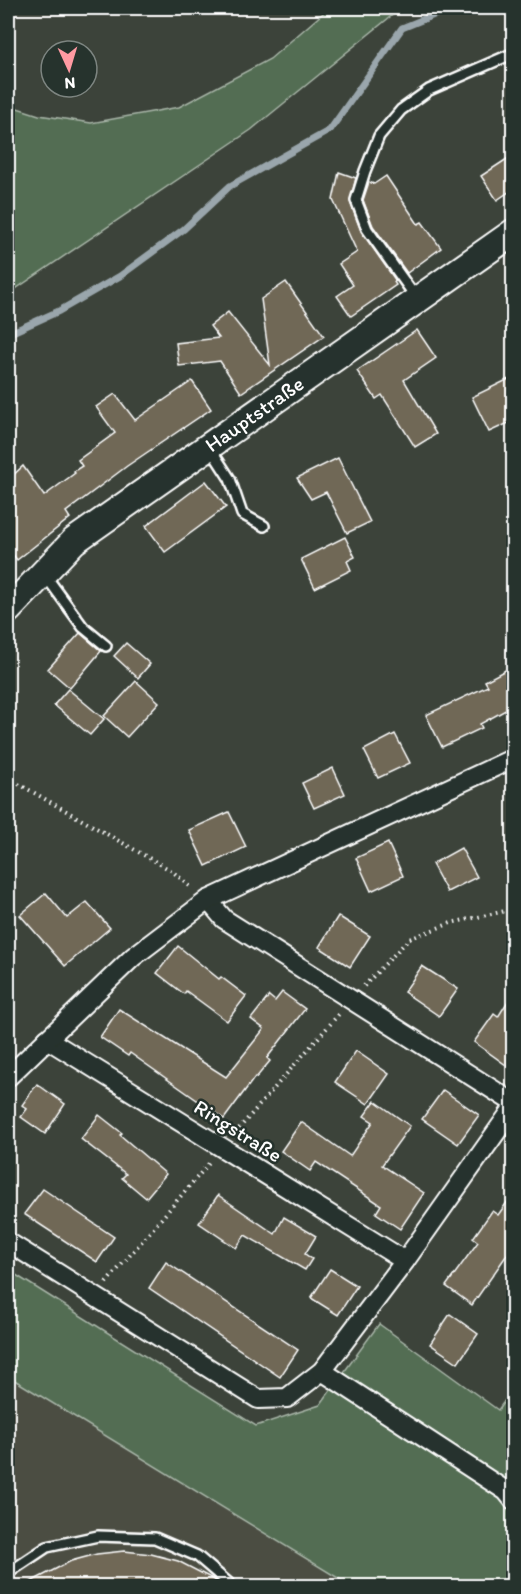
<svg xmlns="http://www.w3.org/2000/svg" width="521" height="1594" viewBox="0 0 521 1594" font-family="Itim,sans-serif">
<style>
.built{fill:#4b4e43}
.green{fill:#536d53;stroke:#a9b6a9;stroke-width:1.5}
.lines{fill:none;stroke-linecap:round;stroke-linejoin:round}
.stream{stroke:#9aa6ac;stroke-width:7}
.building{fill:#6f6757;stroke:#fff;stroke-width:1.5}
.service-casing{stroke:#fff;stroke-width:14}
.minor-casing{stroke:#fff;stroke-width:22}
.secondary-casing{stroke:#fff;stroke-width:30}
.path{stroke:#fff;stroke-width:4;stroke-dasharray:1.5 4.5;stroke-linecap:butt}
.service{stroke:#26332d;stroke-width:9}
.minor{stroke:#26332d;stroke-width:18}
.secondary{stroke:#26332d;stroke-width:26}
.labels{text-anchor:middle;stroke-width:5;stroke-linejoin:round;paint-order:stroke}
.street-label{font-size:21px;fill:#fff;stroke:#26332d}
</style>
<rect width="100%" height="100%" fill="#3c433a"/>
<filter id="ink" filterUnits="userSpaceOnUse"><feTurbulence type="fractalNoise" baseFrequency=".0167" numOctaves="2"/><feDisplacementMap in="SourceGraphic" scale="12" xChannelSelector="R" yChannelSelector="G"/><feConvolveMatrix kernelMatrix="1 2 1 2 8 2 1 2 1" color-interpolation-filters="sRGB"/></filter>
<g filter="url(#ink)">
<path class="built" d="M 8,1376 L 326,1571 L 351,1586 L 8,1586 Z"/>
<g class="green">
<path d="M 329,8 L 401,8 L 251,130 L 8,294 L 8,105 L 39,115 L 91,123 L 179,107 L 270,59 Z"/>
<path d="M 8,1270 L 256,1426 L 320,1405 L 379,1324 L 498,1410 L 513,1389 L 513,1586 L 351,1586 L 8,1376 Z"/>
</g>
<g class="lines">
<path class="stream" d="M 8,334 L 59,311 L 120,276 L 184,229 L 230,186 L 330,130 L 402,28 L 451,8"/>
</g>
<g class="building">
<path d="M 513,155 L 513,189 L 497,200 L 481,176 Z"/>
<path d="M 339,172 L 356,178 L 350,202 L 361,231 L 396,281 L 394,282 L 396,285 L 351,316 L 337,296 L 353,285 L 339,264 L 357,252 L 333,200 Z"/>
<path d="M 386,176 L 418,224 L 422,222 L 441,248 L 407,273 L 373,226 L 363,200 L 369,182 L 374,184 Z"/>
<path d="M 286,282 L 324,336 L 241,393 L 220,361 L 179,366 L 176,343 L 219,338 L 210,326 L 228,312 L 270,365 L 261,299 Z"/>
<path d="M 417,330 L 436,358 L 404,380 L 436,434 L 415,447 L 382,395 L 376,399 L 357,371 Z"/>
<path d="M 513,377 L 513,421 L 489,432 L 472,397 Z"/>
<path d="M 192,381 L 211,409 L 127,466 L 66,512 L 70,518 L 17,560 L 8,548 L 8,480 L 23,466 L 44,496 L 75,473 L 74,471 L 82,466 L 78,460 L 115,433 L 96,407 L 115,394 L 135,420 Z"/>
<path d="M 338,458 L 370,522 L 347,533 L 326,492 L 311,499 L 297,478 Z"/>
<path d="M 206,481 L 226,507 L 165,552 L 146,526 Z"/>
<path d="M 345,537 L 355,557 L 347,561 L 351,570 L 315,588 L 301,559 Z"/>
<path d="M 80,633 L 101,651 L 70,688 L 48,669 Z"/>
<path d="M 126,643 L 150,664 L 138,678 L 114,656 Z"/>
<path d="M 513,666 L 513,706 L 480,724 L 482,728 L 442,747 L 426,715 L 488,686 L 485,681 Z"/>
<path d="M 136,681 L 159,702 L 127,737 L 104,716 Z"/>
<path d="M 68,689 L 104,719 L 90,735 L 54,705 Z"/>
<path d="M 395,734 L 410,763 L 378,778 L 364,750 Z"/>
<path d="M 333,768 L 345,794 L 314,808 L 302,783 Z"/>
<path d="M 229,812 L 246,847 L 206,866 L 189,830 Z"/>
<path d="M 388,843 L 403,876 L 371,891 L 356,858 Z"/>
<path d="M 461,848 L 477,877 L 447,892 L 432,864 Z"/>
<path d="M 46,893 L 67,918 L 87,902 L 110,928 L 65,966 L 20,915 Z"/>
<path d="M 338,916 L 370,936 L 350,967 L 319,947 Z"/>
<path d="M 178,946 L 219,979 L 221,977 L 246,996 L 227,1021 L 186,991 L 184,994 L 157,973 Z"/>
<path d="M 422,966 L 458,989 L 439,1016 L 404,992 Z"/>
<path d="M 282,992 L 305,1009 L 267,1058 L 270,1061 L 256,1078 L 255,1077 L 224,1119 L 130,1053 L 128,1056 L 100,1037 L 119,1009 L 226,1077 L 264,1029 L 251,1019 L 269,996 L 275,1001 Z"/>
<path d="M 513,993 L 513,1070 L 474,1042 L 494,1014 L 498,1017 Z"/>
<path d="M 356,1051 L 389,1074 L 368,1104 L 335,1082 Z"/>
<path d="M 37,1084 L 65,1104 L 45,1134 L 21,1117 L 27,1109 L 22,1105 Z"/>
<path d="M 443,1090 L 479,1115 L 458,1144 L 422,1119 Z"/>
<path d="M 375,1101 L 410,1126 L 382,1165 L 424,1193 L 400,1229 L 376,1213 L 381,1205 L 316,1162 L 310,1171 L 281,1151 L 301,1122 L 350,1156 L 373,1122 L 364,1116 Z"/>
<path d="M 99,1115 L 122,1133 L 120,1135 L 166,1174 L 146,1198 L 122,1178 L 126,1174 L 81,1139 Z"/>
<path d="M 43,1189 L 114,1237 L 97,1262 L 24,1214 Z"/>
<path d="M 513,1194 L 513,1246 L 472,1305 L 446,1286 L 478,1242 L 473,1238 L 492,1211 L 498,1215 Z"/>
<path d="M 218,1195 L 275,1234 L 284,1217 L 316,1236 L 305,1254 L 312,1259 L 305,1270 L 245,1235 L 236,1248 L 199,1223 Z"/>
<path d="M 166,1262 L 298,1350 L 280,1377 L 149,1288 Z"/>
<path d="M 330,1269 L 357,1286 L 338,1315 L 311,1298 Z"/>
<path d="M 450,1314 L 478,1334 L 458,1363 L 430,1344 Z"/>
<path d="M 124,1551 L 151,1554 L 178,1561 L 213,1579 L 222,1587 L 21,1587 L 71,1561 L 97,1554 Z"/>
</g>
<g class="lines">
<g class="service-casing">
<g id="service">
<path d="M 417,299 L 367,229 L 356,200 L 365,171 L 379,136 L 401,110 L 429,90 L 514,53"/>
<path d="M 210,448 L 230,479 L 242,514 L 264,526"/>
<path d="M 45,575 L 83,627 L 106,646"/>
<path d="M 8,1573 L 47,1547 L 98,1536 L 155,1538 L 197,1556 L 232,1586"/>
</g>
</g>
<g class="minor-casing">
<g id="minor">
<path d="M 208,900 L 224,919 L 514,1103"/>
<path d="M 47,1039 L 405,1261"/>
<path d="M 8,1077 L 133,957 L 208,900 L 514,758"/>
<path d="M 8,1242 L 258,1399 L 287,1398 L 322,1371 L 405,1261 L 514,1107"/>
<path d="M 322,1371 L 506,1491 L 514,1501"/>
</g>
</g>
<g class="secondary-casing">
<g id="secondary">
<path id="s1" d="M 8,610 L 74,541 L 514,232"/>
</g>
</g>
<g class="path">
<path d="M 8,778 L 172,871 L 192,888"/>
<path d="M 364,986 L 409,939 L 451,923 L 514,909"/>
<path d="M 235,1133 L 339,1014"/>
<path d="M 106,1283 L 211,1161"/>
</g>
<use href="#service" class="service"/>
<use href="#minor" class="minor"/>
<use href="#secondary" class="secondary"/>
</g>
</g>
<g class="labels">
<g class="street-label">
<text dy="7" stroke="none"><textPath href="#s1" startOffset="316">Hauptstraße</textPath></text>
<text transform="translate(238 1131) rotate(32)" y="7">Ringstraße</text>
</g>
</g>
<rect width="521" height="1594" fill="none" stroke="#26332d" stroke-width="30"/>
<rect x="15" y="15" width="491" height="1564" fill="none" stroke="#fff" stroke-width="2" filter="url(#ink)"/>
<g transform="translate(69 69) rotate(176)"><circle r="28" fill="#26332d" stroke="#7d8581" stroke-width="1.5"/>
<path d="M0-4.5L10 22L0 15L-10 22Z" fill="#ff9aa2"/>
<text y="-9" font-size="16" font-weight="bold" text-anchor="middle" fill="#ffffff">N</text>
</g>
</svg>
